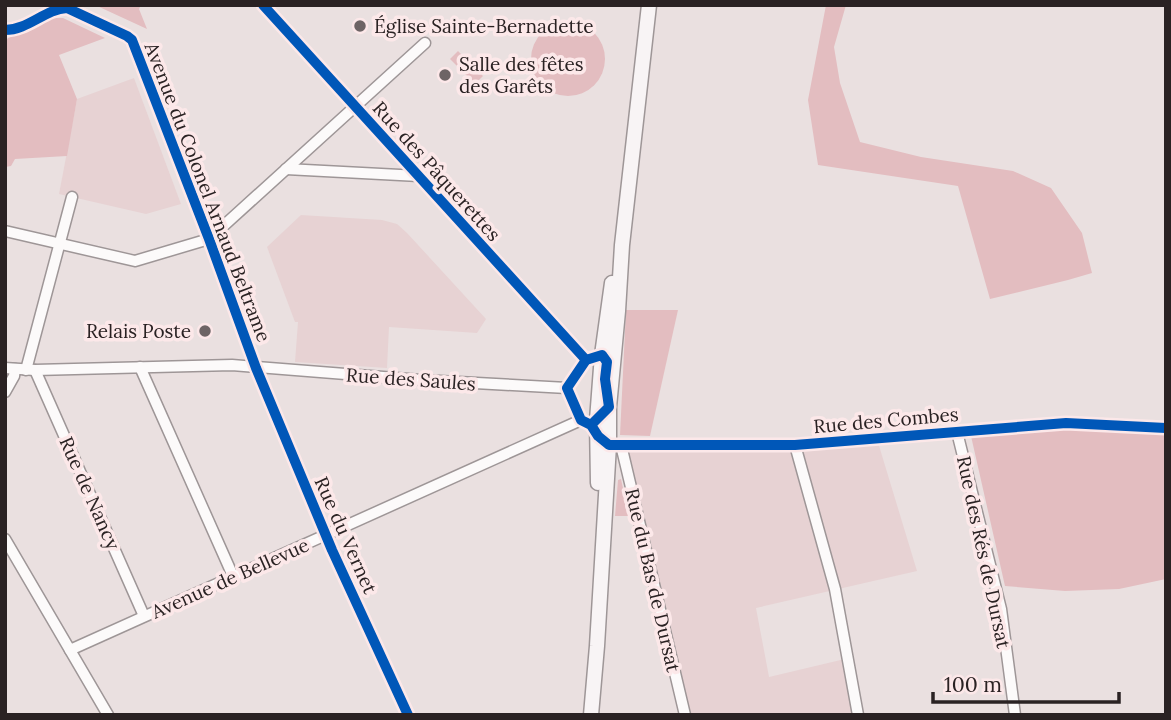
<svg xmlns="http://www.w3.org/2000/svg" width="1171" height="720" viewBox="0 0 1171 720" font-family="Lora,serif">
<style>
.built{fill:#e7d2d3}
.green{fill:#e3bdc0}
.lines{fill:none;stroke-linecap:round;stroke-linejoin:round}
.street-casing{stroke:#9e9697;stroke-width:13}
.secondary-casing{stroke:#9e9697;stroke-width:17}
.street{stroke:#fcfafa;stroke-width:10}
.secondary{stroke:#f8f4f5;stroke-width:14}
.cycleway-casing{stroke:#fce8e9;stroke-width:15}
.cycleway{stroke:#0057b8;stroke-width:10}
.poi-dot{fill:#6d6465;stroke:#fce8e9;stroke-width:2.5}
.labels{text-anchor:middle;stroke-width:7;stroke-linejoin:round;paint-order:stroke}
.poi-label{font-size:19px;fill:#2a2223;stroke:#fce8e9;text-anchor:start}
.street-label{font-size:19px;fill:#2a2223;stroke:#fce8e9}
</style>
<rect width="100%" height="100%" fill="#eae0e0"/>
<g class="built">
<path d="M 134,78 L 181,204 L 146,214 L 59,194 L 77,99 Z"/>
<path d="M 301,215 L 382,220 L 397,224 L 407,233 L 486,319 L 477,333 L 389,327 L 387,368 L 295,362 L 298,322 L 295,322 L 267,247 Z"/>
<path d="M 877,439 L 917,571 L 756,608 L 769,677 L 849,658 L 858,715 L 685,715 L 621,445 Z"/>
</g>
<g class="green">
<path d="M 95,5 L 141,5 L 139,9 L 147,29 Z"/>
<path d="M 826,5 L 846,5 L 834,47 L 840,83 L 860,142 L 921,157 L 1013,171 L 1051,188 L 1082,233 L 1092,273 L 1068,280 L 990,299 L 958,186 L 818,165 L 808,100 Z"/>
<path d="M 53,18 L 63,18 L 105,38 L 59,55 L 77,99 L 67,156 L 15,159 L 11,166 L 5,167 L 5,42 L 8,38 Z"/>
<circle cx="568" cy="59" r="37"/>
<path d="M 458,51 L 483,76 L 475,84 L 450,59 Z"/>
<path d="M 626,310 L 678,310 L 650,436 L 620,435 Z"/>
<path d="M 1063,428 L 1128,431 L 1166,429 L 1166,579 L 1119,589 L 1065,591 L 1005,586 L 971,436 Z"/>
<path d="M 621,479 L 629,516 L 615,516 L 618,480 Z"/>
</g>
<g class="lines">
<g class="street-casing">
<g id="street">
<path d="M 263,5 L 586,360"/>
<path d="M 5,30 C 28,30 45,9 67,8 L 127,36 L 132,40 L 209,239 L 256,368 L 332,550 L 408,715"/>
<path d="M 286,169 L 419,176"/>
<path d="M 5,231 L 135,261 L 209,239 L 425,43"/>
<path d="M 606,360 L 602,355 L 586,360 L 567,388 L 581,420 L 591,425 L 598,436 L 609,445 L 795,445 L 1066,423 L 1166,428"/>
<path d="M 140,367 L 233,576"/>
<path d="M 5,368 L 35,370 L 232,365 L 421,380 L 567,388"/>
<path d="M 26,370 L 72,197"/>
<path d="M 35,370 L 144,616"/>
<path d="M 5,392 L 14,376 L 15,369"/>
<path d="M 957,432 L 1001,609 L 1015,715"/>
<path d="M 621,445 L 685,715"/>
<path d="M 795,445 L 835,589 L 858,715"/>
<path d="M 5,539 L 108,715"/>
<path d="M 70,650 L 581,420"/>
</g>
</g>
<g class="secondary-casing">
<g id="secondary">
<path d="M 598,483 L 597,420 L 602,355 L 612,283"/>
<path d="M 591,715 L 597,646 L 609,445 L 609,407 L 618,311 L 622,245 L 649,5"/>
</g>
</g>
<use href="#street" class="street"/>
<use href="#secondary" class="secondary"/>
<g class="cycleway-casing">
<g id="cycleway">
<path d="M 263,5 L 586,360"/>
<path d="M 5,30 C 28,30 45,9 67,8 L 127,36 L 132,40 L 209,239 L 256,368 L 332,550 L 408,715"/>
<path d="M 591,425 L 609,407 L 605,379 L 607,362 L 602,355 L 586,360 L 567,388 L 581,420 L 591,425 L 598,436 L 609,445 L 795,445 L 1066,423 L 1166,428"/>
</g>
</g>
<use href="#cycleway" class="cycleway"/>
</g>
<g class="poi-dot">
<circle cx="360" cy="26" r="7"/>
<circle cx="445" cy="75" r="7"/>
<circle cx="205" cy="331" r="7"/>
</g>
<g class="labels">
<g class="poi-label">
<text x="374" y="33">Église Sainte-Bernadette</text>
<text x="459" y="71">Salle des fêtes<tspan x="459" dy="22">des Garêts</tspan></text>
<text x="191" y="338" text-anchor="end">Relais Poste</text>
</g>
<g class="street-label">
<text transform="translate(437 171) rotate(48)" y="7">Rue des Pâquerettes</text>
<text transform="translate(208 192) rotate(69)" y="7">Avenue du Colonel Arnaud Beltrame</text>
<text transform="translate(411 379) rotate(4)" y="7">Rue des Saules</text>
<text transform="translate(886 420) rotate(-5)" y="7">Rue des Combes</text>
<text transform="translate(90 493) rotate(66)" y="7">Rue de Nancy</text>
<text transform="translate(346 535) rotate(66)" y="7">Rue du Vernet</text>
<text transform="translate(984 552) rotate(78)" y="7">Rue des Rés de Dursat</text>
<text transform="translate(230 578) rotate(-24)" y="7">Avenue de Bellevue</text>
<text transform="translate(653 580) rotate(77)" y="7">Rue du Bas de Dursat</text>
</g>
</g>
<rect width="1171" height="720" fill="none" stroke="#2a2223" stroke-width="14"/>
<path d="M933 692v10h186v-10" fill="none" stroke="#2a2223" stroke-width="3.5"/>
<text x="944" y="692" font-size="21" fill="#2a2223" stroke="#fce8e9" stroke-width="5" paint-order="stroke">100 m</text>
</svg>
